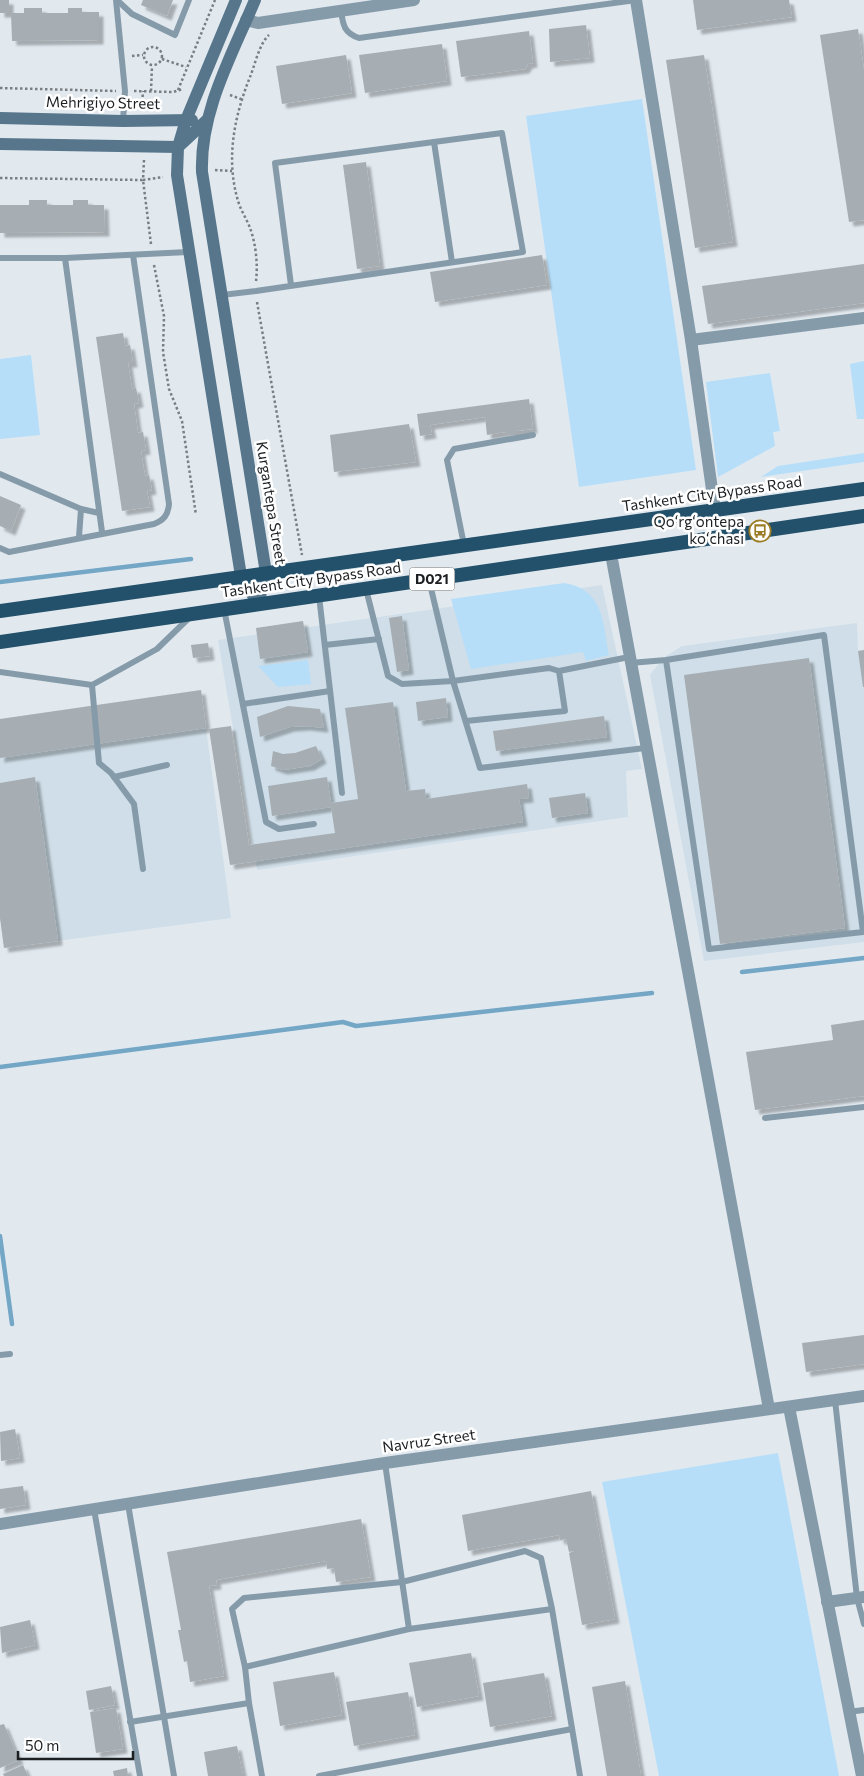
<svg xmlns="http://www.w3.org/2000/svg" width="864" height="1776" viewBox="0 0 864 1776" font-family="Commissioner,sans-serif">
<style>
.built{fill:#cfdee8}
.green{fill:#b6def9}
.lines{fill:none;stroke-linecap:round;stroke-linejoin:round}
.stream{stroke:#74a6c6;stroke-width:4.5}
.building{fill:#a6aeb3;filter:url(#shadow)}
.path{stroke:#797e82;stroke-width:2.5;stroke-dasharray:2.5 2.5;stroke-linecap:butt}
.service{stroke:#869baa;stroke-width:6}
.minor{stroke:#869baa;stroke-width:12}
.tertiary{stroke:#869baa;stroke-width:12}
.secondary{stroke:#57768b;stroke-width:12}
.trunk{stroke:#23506a;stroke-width:14}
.labels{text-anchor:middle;stroke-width:5;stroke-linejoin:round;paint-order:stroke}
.shield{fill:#fff;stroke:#616364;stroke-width:1}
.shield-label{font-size:14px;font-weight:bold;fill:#1d2022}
.street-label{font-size:15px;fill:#1d2022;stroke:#fff}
.poi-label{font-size:15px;fill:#1d2022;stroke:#fff;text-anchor:end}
</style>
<defs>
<filter id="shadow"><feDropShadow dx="4.5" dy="4.5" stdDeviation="1" flood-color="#0004"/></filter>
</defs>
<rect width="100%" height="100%" fill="#e1e9ef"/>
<g class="built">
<path d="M 602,585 L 642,769 L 626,771 L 628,817 L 257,870 L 218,640 Z"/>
<path d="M 857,623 L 858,651 L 864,650 L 864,942 L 704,961 L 650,675 L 663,658 L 682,646 Z"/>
<path d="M 201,690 L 231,918 L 4,948 L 0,918 L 0,719 Z"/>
</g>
<g class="green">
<path d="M 642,99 L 696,470 L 579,487 L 526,116 Z"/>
<path d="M 31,355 L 40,435 L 0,439 L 0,359 Z"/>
<path d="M 864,361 L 864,419 L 857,419 L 850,364 Z"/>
<path d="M 770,373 L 780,431 L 773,432 L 775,446 L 718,477 L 706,382 Z"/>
<path d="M 864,453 L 864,462 L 761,477 L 778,466 Z"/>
<path d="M 564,583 C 604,589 603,623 609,655 L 586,661 L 583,652 L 471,669 L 451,599 Z"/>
<path d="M 308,660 L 311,684 L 278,687 L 258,666 Z"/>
<path d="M 778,1453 L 839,1776 L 659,1776 L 602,1482 Z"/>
</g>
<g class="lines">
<g class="stream">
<path d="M 0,582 L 191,559"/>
<path d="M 742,972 L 864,958"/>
<path d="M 0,1067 L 343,1022 L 356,1026 L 652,993"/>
<path d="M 0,1236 L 12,1324"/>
</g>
</g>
<g class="building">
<rect x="0" y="0" width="9" height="13"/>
<path d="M 143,0 L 173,0 L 167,16 L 141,5 Z"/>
<path d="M 693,0 L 789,0 L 792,17 L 697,30 Z"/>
<path d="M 24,8 L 42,8 L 42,13 L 68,13 L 68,8 L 82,8 L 82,12 L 99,12 L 99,40 L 12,41 L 11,13 L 24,13 Z"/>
<path d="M 586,25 L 590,58 L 550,62 L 549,29 Z"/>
<path d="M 858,29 L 864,70 L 864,220 L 849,222 L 820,35 Z"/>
<path d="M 529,31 L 533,63 L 528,64 L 525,69 L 461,77 L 456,41 Z"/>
<path d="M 442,44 L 447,81 L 365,93 L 359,55 Z"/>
<path d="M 346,55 L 352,93 L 282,104 L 276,66 Z"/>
<path d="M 704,55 L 733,242 L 695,248 L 666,60 Z"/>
<path d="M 366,162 L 380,266 L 357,269 L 343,165 Z"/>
<path d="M 29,200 L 47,200 L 47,205 L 73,205 L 73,200 L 88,200 L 88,205 L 104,205 L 105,232 L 0,233 L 0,205 L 29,205 Z"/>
<path d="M 542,255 L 547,285 L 435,302 L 430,272 Z"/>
<path d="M 864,264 L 864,303 L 708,324 L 702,286 Z"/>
<path d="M 123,333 L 125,346 L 130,345 L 133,363 L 128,363 L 132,389 L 136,388 L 139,403 L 134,404 L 138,433 L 143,432 L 146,450 L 141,451 L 145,476 L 149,475 L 152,490 L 147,491 L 150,507 L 122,511 L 96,337 Z"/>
<path d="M 529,399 L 533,429 L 516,431 L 516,435 L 505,436 L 505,432 L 487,435 L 485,417 L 430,425 L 432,434 L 420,436 L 417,414 Z"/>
<path d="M 409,424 L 416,462 L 334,472 L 330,435 Z"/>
<path d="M 0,496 L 21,505 L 11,531 L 0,526 Z"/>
<path d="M 402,616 L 409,670 L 397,672 L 389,618 Z"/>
<path d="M 303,621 L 308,652 L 260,659 L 256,628 Z"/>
<path d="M 208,643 L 210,656 L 193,658 L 191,645 Z"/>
<path d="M 864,650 L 864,687 L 863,687 L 858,651 Z"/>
<path d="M 809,658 L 845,928 L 720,944 L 684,675 Z"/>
<path d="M 201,690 L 206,728 L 0,758 L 0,719 Z"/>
<path d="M 446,698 L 448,717 L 418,721 L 416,702 Z"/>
<path d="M 393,702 L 406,791 L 425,789 L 426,799 L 527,784 L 529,798 L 519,799 L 523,822 L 230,865 L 209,729 L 231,726 L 249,845 L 335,833 L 331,807 L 272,816 L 268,786 L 327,777 L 331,803 L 358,799 L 345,708 Z"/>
<path d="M 288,706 L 320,709 L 324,728 L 306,726 L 290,727 L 260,737 L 257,717 Z"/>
<path d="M 604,716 L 607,737 L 496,751 L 493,731 Z"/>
<path d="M 316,746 L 322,759 L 310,766 L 283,770 L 271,766 L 273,751 L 283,754 L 295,753 Z"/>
<path d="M 35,777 L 58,941 L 4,948 L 0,918 L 0,783 Z"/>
<path d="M 585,793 L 588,813 L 552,818 L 549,798 Z"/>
<path d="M 864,1020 L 864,1096 L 755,1110 L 746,1052 L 833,1040 L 831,1025 Z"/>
<path d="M 864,1335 L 864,1364 L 806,1372 L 802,1343 Z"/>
<path d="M 15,1429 L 20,1458 L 1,1461 L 0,1432 Z"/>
<path d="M 23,1486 L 26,1505 L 0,1509 L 0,1489 Z"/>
<path d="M 591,1491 L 615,1619 L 582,1625 L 569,1553 L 574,1551 L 569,1552 L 566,1539 L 560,1540 L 559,1535 L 468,1551 L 462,1515 Z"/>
<path d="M 361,1519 L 371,1577 L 336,1582 L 334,1568 L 327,1569 L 326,1561 L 216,1580 L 217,1585 L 209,1586 L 224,1676 L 190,1682 L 187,1661 L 184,1662 L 178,1630 L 181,1630 L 167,1552 Z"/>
<path d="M 30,1620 L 35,1645 L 2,1653 L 0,1627 Z"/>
<path d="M 471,1653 L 479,1696 L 417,1707 L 409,1663 Z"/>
<path d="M 334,1672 L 342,1715 L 280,1726 L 273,1682 Z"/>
<path d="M 544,1673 L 552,1716 L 490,1727 L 483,1683 Z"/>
<path d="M 625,1681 L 641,1776 L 607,1776 L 592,1687 Z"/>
<path d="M 111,1686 L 115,1705 L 89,1710 L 86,1691 Z"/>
<path d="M 408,1692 L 415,1735 L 354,1746 L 346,1702 Z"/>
<path d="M 116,1708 L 123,1749 L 96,1753 L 90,1712 Z"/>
<path d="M 4,1724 L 19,1760 L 0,1768 L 0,1725 Z"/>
<path d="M 237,1746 L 243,1776 L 208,1776 L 204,1752 Z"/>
<path d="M 23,1765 L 28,1776 L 4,1776 L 3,1774 Z"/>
<path d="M 127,1768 L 128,1776 L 114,1776 L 113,1771 Z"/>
</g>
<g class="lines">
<g class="path">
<circle cx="153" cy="56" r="9"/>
<path d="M 132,56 L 143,55"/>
<path d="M 162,59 L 186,67"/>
<path d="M 0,88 L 116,91"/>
<path d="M 178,90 L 215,0"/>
<path d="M 134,91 L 173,92 L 183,89"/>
<path d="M 151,91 L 152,66"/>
<path d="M 230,95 L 241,99"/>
<path d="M 142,107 L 143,91"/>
<path d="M 144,160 L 143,180 L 163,177"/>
<path d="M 215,170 L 232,171"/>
<path d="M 0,178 L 143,180 L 151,244"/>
<path d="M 154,265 L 164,316 L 163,352 L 169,389 L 182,421 L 196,515"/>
<path d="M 256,281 C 258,265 256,244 250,228 C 247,220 242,212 239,204 C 225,161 234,117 250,77 C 255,65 259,44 269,35"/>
<path d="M 257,302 L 302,555"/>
</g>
<g class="service">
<path d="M 116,0 L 125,91 L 123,121"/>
<path d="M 117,0 L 132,14 L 175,35 L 189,0"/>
<path d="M 341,11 C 343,25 344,33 359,38 L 636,0"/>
<path d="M 434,142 L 452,262"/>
<path d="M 0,258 L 65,258 L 188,252"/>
<path d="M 65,258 L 102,532"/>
<path d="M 222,295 L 256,291 L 523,252 L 502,133 L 275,163 L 291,285"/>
<path d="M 0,474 L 81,509 L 99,513"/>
<path d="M 79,537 L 81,509"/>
<path d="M 464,545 L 447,460 L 454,449 L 533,435"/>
<path d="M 0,548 L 9,552 L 154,524 C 164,520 168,515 169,504 L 133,255"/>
<path d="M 429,580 L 453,681 L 480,768 L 645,748"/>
<path d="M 366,589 L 388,676 L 402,684 L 453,681 L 549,668 L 559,671 L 565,711 L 466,721"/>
<path d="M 319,596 L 342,793"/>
<path d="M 224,609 L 266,822 L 279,829 L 314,824"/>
<path d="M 325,645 L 379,639"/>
<path d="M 630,663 L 666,660 L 824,635 L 863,932 L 709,949 L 666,660"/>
<path d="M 559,671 L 629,657"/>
<path d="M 0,672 L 92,685 L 157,649 L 190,617"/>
<path d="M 92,685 L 99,763 L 111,773 L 134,804 L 143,869"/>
<path d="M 243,704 L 330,691"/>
<path d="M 114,777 L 167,765"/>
<path d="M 765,1118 L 864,1107"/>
<path d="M 0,1355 L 10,1354"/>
<path d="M 835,1400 L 857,1598 L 864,1624"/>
<path d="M 385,1463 L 409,1629"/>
<path d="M 128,1504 L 174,1776"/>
<path d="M 94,1509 L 140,1776"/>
<path d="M 245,1667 L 232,1609 L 244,1598 L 402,1582 L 525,1551 L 541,1558 L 552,1609"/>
<path d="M 848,1712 L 864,1710"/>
<path d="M 130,1722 L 249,1703"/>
<path d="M 262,1776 L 249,1703 L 245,1667 L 409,1629 L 552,1609 L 580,1776"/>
<path d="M 319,1776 L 572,1729"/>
</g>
<g class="minor">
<path d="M 636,0 L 691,340 L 864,318"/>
<path d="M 246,20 L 258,23 L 414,0"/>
<path d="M 691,340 L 715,511"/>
<path d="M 611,554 L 769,1409"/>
<path d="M 789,1407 L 862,1776"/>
<path d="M 827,1602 L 864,1597"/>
</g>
<path class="tertiary" d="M 0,1524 L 385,1463 L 864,1396"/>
<g class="secondary">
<path d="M 236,0 L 186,120 L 178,147 L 177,175 L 241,576 L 258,604"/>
<path d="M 255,0 C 232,55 200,111 202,172 L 266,573 L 258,604"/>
<path d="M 0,118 L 123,121 L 192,120"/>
<path d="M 0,144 L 178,147"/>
<path d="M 178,147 L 206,121"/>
</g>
<g class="trunk">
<path d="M 0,611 L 864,489"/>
<path d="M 0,642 L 864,516"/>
</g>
</g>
<defs>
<g id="bus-ring" transform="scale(1.125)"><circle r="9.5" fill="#fff" stroke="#9b7b25" stroke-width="1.5"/><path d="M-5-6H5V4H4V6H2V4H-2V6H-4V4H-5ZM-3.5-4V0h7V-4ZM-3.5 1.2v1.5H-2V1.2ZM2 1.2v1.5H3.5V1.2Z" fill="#9b7b25"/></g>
</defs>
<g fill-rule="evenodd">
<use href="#bus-ring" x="760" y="531"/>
</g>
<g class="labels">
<rect class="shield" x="409.5" y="567.5" width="45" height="23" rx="4"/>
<g class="shield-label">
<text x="432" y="584">D021</text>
</g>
<g class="street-label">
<text transform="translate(103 103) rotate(1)" y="5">Mehrigiyo Street</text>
<text transform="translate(712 494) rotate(-8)" y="5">Tashkent City Bypass Road</text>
<text transform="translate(271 503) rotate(81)" y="5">Kurgantepa Street</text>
<text transform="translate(311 580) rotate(-8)" y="5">Tashkent City Bypass Road</text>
<text transform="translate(429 1441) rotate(-8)" y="5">Navruz Street</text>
</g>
<g class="poi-label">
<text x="744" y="527">Qoʻrgʻontepa<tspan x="744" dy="17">koʻchasi</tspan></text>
</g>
</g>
<path d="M18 1751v8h115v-8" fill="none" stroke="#1d2022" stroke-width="2.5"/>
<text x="25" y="1751" font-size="15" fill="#1d2022" stroke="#ffffff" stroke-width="4" paint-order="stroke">50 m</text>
</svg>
